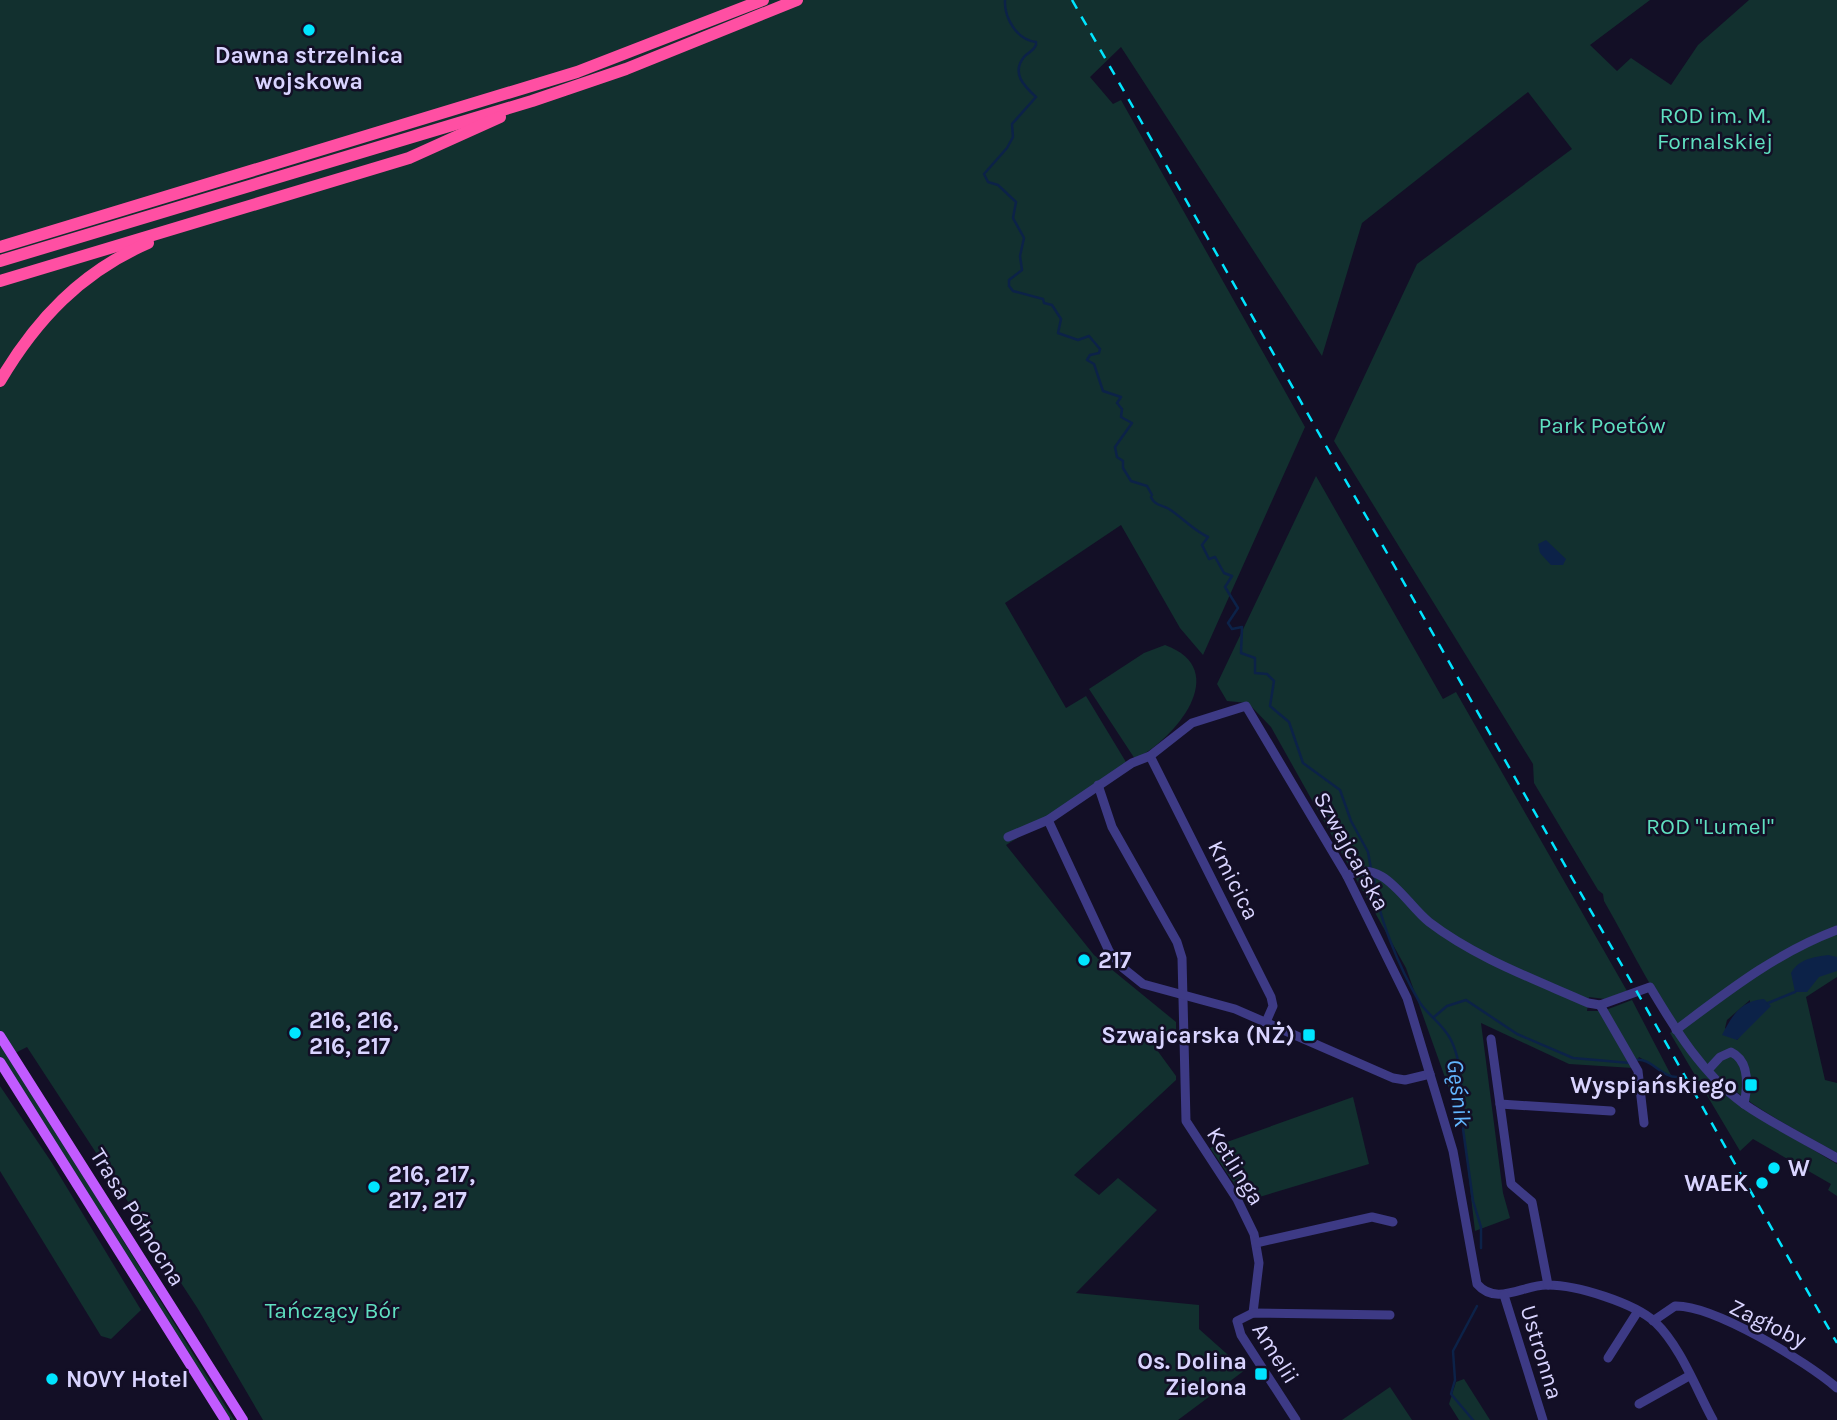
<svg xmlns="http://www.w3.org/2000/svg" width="1837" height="1420" viewBox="0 0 1837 1420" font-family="Karla,sans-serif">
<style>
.green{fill:#12302f;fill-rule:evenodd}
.water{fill:#0c2248}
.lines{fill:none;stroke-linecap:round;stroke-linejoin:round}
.stream{stroke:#0c2248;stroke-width:2.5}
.minor{stroke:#3d3a85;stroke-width:9}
.major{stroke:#c25bff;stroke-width:10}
.highway{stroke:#ff4fa3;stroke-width:12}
.rail{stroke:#00e5ff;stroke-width:2.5;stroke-dasharray:10 9;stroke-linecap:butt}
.poi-dot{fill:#00e5ff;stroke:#130f26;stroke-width:2.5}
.labels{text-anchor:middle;stroke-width:5;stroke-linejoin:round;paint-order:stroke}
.poi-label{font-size:23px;font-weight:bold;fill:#d9d4ff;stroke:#130f26;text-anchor:start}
.park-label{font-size:23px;fill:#5fe0c0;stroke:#130f26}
.street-label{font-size:23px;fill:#d9d4ff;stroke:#130f26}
.water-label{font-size:24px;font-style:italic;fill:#62b6ff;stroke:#130f26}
</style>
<rect width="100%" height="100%" fill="#130f26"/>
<g class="green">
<path d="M 0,0 L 1650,0 L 1590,45 L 1617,71 L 1631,58 L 1671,85 L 1698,45 L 1749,0 L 1837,0 L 1837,977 L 1806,997 L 1825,1080 L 1837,1083 L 1837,1153 C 1797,1130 1753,1109 1719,1077 C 1669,1030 1638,960 1604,901 L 1603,894 L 1598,890 L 1534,783 L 1533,764 L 1334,441 L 1417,264 L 1572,149 L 1528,92 L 1362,223 L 1322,356 L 1121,47 L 1090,77 L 1113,104 L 1121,100 L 1305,427 L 1203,655 L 1180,628 L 1121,525 L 1005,603 L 1066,708 L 1086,696 L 1129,767 L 1006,845 L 1094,955 L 1176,1022 L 1176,1035 L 1157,1050 L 1176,1076 L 1176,1080 L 1074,1175 L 1099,1195 L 1118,1178 L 1157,1210 L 1076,1293 L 1199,1305 L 1199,1329 L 1245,1370 L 1178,1420 L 263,1420 L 198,1309 L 27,1047 L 9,1056 L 234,1420 L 231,1420 L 0,1062 ZM 1750,1000 L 1749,1025 L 1737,1040 L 1725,1028 L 1727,1020 Z"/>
<path d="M 1316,476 L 1443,699 L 1456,692 L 1627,991 L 1605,999 L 1589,997 L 1587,1011 L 1603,1011 L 1632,1000 L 1672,1077 L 1639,1057 L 1633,1068 L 1569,1064 L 1481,1023 L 1503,1193 L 1510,1218 L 1475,1231 L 1463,1128 L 1406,968 L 1271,727 L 1248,703 L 1227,701 L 1217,684 Z"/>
<path d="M 1165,645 C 1233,670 1175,739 1135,759 L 1089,689 L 1144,653 Z"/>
<path d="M 1675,1030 L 1746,1110 L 1837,1164 L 1837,1196 L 1828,1190 L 1831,1184 L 1753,1139 L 1740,1151 L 1670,1033 Z"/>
<path d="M 0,1086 L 52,1163 L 141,1310 L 111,1339 L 101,1336 L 0,1171 Z"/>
<path d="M 1353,1097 L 1369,1164 L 1246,1201 L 1210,1148 Z"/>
<path d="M 1464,1379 L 1490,1420 L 1459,1420 L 1449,1404 L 1456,1382 Z"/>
<path d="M 1390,1387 L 1412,1420 L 1342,1420 Z"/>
</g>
<g class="water">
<path d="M 1546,540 L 1566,559 L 1563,565 L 1551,565 L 1540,553 L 1538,544 Z"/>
<path d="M 1828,955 L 1837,957 L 1837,971 L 1819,977 L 1807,992 L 1795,992 L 1791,973 C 1799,959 1813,957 1828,955 Z"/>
<path d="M 1764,999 L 1771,1006 L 1737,1040 L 1722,1035 C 1732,1016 1740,1001 1764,999 Z"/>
</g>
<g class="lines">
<g class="stream">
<path d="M 1005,0 C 1004,18 1017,40 1036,42 L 1036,45 C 1033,52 1028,52 1024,57 C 1011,73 1024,86 1036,97 L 1012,124 L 1013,137 L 1007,148 L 984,174 L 988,182 L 998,185 L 1016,202 L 1013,218 L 1024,238 L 1020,256 L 1022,270 L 1009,280 L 1009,286 L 1013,291 L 1043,299 L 1044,303 L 1052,305 L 1061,319 L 1058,333 L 1078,340 L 1089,336 L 1100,349 L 1099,353 L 1090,355 L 1087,360 L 1094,364 L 1103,391 L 1121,397 L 1117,403 L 1122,409 L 1121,417 L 1132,423 L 1115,447 L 1117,457 L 1123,461 L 1123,468 L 1131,481 L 1147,486 L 1152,495"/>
<path d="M 1151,497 C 1154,505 1162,505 1169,509 C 1183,518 1193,530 1208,537 L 1202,545 L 1209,559 L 1215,557 L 1224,573 L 1232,576 L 1225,587 L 1238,608 L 1228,623 L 1232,629 L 1242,627 L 1241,653 L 1255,658 L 1255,673 L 1267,674 L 1274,681 L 1270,706 L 1289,722 L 1303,763 L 1340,790 L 1351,821 L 1368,852 L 1371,869"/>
<path d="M 1374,877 C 1376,914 1401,971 1420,1003 C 1429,1016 1443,1024 1451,1040 C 1464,1066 1459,1096 1466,1123 L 1463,1129 L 1473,1201 L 1481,1227 L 1481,1248"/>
<path d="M 1768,1003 L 1795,992"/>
<path d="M 1434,1017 L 1447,1006 L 1466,1000 L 1517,1034 L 1573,1058 L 1630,1063"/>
<path d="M 1636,1060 C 1651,1057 1662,1079 1679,1077"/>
<path d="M 1473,1420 L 1451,1394 L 1455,1380 L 1453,1351 L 1477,1306"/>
</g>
<g class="minor">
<path d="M 1150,756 L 1271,997 L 1273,1006 L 1266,1022"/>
<path d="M 1098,785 L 1112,827 L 1177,942 L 1182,958 L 1186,1121 L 1237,1199 L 1254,1234 L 1259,1263 L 1253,1313"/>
<path d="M 1048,820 L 1109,951 L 1123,968 L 1143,984 L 1235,1009 L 1393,1078 L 1405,1080 L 1430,1074"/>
<path d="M 1008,837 L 1048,820 L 1132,763 L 1150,756 L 1192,723 L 1246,706 L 1347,876 L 1407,998 L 1453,1151 L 1477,1284 C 1497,1307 1524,1284 1548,1285 C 1577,1285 1634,1303 1655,1322 C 1681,1347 1696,1389 1713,1420"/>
<path d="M 1347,876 C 1383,856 1405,903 1429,922 C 1476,958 1534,979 1588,1003 L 1600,1005 L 1650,987 C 1675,1029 1703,1075 1744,1104 C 1773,1124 1806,1140 1837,1158"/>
<path d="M 1600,1005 L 1638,1071 L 1644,1123"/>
<path d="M 1676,1030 C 1728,991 1776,953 1837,930"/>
<path d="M 1491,1039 L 1511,1184 L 1532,1202 L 1548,1285"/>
<path d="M 1708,1070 L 1720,1057 L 1731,1052 C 1750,1061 1748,1085 1744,1104"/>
<path d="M 1500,1104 L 1611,1111"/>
<path d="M 1256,1243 L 1372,1217 L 1393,1222"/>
<path d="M 1504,1295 L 1543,1420"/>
<path d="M 1653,1321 L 1675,1306 C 1714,1305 1807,1362 1837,1388"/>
<path d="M 1608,1358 L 1638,1311"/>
<path d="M 1639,1404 L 1689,1376"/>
<path d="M 1296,1420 L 1241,1335 L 1237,1321 L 1253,1313 L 1390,1315"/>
</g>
<g class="major">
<path d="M 0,1036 L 243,1420"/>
<path d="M 0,1062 L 225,1420"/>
</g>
<g class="highway">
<path d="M 0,247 L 577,72 L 763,0"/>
<path d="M 0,261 L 532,101 L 626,69 L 797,0"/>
<path d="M 0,281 L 409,158 L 500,117"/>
<path d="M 0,381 C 36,320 81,272 148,243"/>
</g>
<path class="rail" d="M 1072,0 L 1837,1343"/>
</g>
<g class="poi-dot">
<circle cx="309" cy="30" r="7"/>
<circle cx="1084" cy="960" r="7"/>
<circle cx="295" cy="1033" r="7"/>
<rect x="1302" y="1028" width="14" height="14" rx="3.5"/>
<rect x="1744" y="1078" width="14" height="14" rx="3.5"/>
<circle cx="1774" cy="1168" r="7"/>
<circle cx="1762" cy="1183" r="7"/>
<circle cx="374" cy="1187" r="7"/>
<rect x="1254" y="1367" width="14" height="14" rx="3.5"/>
<circle cx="52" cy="1379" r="7"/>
</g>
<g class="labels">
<g class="poi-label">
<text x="309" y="63" text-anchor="middle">Dawna strzelnica<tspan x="309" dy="26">wojskowa</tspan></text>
<text x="1098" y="968">217</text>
<text x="309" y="1028">216, 216,<tspan x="309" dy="26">216, 217</tspan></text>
<text x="1295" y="1043" text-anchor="end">Szwajcarska (NŻ)</text>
<text x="1737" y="1093" text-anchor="end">Wyspiańskiego</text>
<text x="1788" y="1176">W</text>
<text x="388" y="1182">216, 217,<tspan x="388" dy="26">217, 217</tspan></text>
<text x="1748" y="1191" text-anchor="end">WAEK</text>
<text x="1247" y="1369" text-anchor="end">Os. Dolina<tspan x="1247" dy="26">Zielona</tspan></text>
<text x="66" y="1387">NOVY Hotel</text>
</g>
<g class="park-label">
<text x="1715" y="123">ROD im. M.<tspan x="1715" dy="26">Fornalskiej</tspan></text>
<text x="1602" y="433">Park Poetów</text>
<text x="1710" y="834">ROD "Lumel"</text>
<text x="332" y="1318">Tańczący Bór</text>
</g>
<g class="street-label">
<text transform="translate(1352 851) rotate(61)" y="8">Szwajcarska</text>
<text transform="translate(1234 880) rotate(63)" y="8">Kmicica</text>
<text transform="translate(1236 1166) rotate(58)" y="8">Ketlinga</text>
<text transform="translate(138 1217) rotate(58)" y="8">Trasa Północna</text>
<text transform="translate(1768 1323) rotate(26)" y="8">Zagłoby</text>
<text transform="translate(1542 1352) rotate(73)" y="8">Ustronna</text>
<text transform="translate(1276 1353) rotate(58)" y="8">Amelii</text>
</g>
<g class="water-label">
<text transform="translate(1459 1093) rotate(83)" y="8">Gęśnik</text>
</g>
</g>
</svg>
